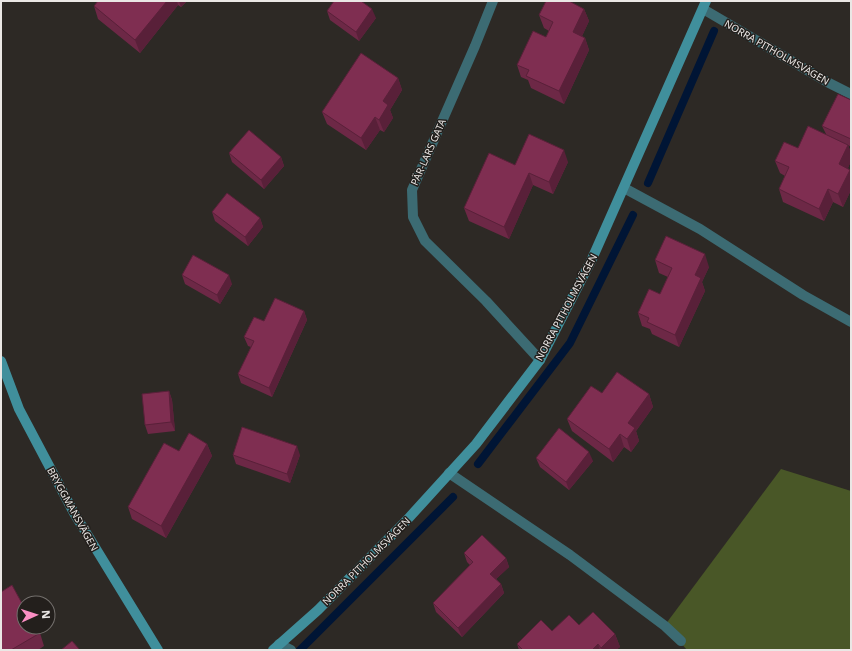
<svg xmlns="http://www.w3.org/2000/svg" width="852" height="651" viewBox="0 0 852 651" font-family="'Noto Sans',sans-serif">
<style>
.green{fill:#495727}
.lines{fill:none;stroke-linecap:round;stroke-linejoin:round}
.stream{stroke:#001535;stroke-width:8}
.street{stroke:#3c6b73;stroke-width:10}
.secondary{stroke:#408f9c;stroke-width:10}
.wall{fill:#6d2846}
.shaded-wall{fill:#592039}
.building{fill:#7f2e51;stroke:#592039}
.labels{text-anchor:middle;stroke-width:3;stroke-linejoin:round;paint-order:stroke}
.street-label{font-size:10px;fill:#eae7e5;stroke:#231f1c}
</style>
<rect width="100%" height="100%" fill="#2d2925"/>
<path class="green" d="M 781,469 L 851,491 L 851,650 L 687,650 L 665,625 Z"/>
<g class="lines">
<g class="stream">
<path d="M 648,183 L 714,31"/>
<path d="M 478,464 L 570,343 L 633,215"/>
<path d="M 300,650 L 453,497"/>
</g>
<g class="street">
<path d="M 493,1 L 475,46 L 412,190 L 413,217 L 425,241 L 486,301 L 540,360"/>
<path d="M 703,9 L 829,83 L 851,94"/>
<path d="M 624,188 L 700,229 L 803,295 L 851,322"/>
<path d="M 449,473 L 570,555 L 665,626 L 681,641"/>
<path d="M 279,644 L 291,650"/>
</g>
<g class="secondary">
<path d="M 1,361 L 19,409 L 74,513 L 158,650"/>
<path d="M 273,650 L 318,610 L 406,521 L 476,444 L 540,360 L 592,259 L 706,1"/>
</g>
</g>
<g class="wall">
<path d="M 98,1 L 187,1 L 181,7 L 178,5 L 140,53 L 98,19 L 94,6 Z"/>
<path d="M 584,9 L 589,21 L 582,36 L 585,38 L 589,50 L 564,104 L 531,88 L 528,80 L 521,77 L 517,65 L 546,37 L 549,31 L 544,28 L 539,15 Z"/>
<path d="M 327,11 L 376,18 L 359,41 L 330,20 Z"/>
<path d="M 398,78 L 402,90 L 390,110 L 393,118 L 384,132 L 380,130 L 366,150 L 327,124 L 322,112 Z"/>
<path d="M 851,100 L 851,147 L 848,145 L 851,153 L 851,161 L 848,168 L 851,172 L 851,190 L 843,207 L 833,202 L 824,221 L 783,202 L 779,189 L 785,176 L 780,173 L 775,161 L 826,134 L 822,126 Z"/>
<path d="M 229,153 L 281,157 L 284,166 L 264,189 L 232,162 Z"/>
<path d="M 568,162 L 553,194 L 533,185 L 509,239 L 469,221 L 464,208 L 515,165 Z"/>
<path d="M 212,212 L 260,218 L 263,227 L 248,246 L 215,221 Z"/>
<path d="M 655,260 L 709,267 L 702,282 L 705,291 L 679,347 L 652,334 L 650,329 L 642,326 L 638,313 L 660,294 L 668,277 L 659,273 Z"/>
<path d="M 182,275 L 232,284 L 220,304 L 185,284 Z"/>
<path d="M 304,311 L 307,320 L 272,397 L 241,383 L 238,374 L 251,347 L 248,346 L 244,337 L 264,321 Z"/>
<path d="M 169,391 L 172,400 L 175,431 L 148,434 L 145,425 Z"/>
<path d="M 602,393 L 649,394 L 653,407 L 636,431 L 639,441 L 631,452 L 624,447 L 613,462 L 572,431 L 567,419 Z"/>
<path d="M 207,444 L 212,456 L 166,538 L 132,519 L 128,507 L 179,451 Z"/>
<path d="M 233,455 L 300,455 L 290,483 L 236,464 Z"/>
<path d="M 536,458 L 593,461 L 569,490 L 540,467 Z"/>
<path d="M 464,553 L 506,558 L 509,567 L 496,579 L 501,584 L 504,593 L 462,637 L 436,612 L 433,603 L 470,565 L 467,562 Z"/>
<path d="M 579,625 L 615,634 L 620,647 L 616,650 L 519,650 L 517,644 L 552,631 Z"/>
<path d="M 40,633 L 44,646 L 38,650 L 1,650 Z"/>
</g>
<g class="shaded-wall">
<path d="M 167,1 L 177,1 L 178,5 L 140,53 L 135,40 Z"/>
<path d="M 179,1 L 187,1 L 181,7 Z"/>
<path d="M 372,9 L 376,18 L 359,41 L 356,32 Z"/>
<path d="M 584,9 L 589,21 L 578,45 L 573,32 Z"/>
<path d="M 585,38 L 589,50 L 564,104 L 559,91 Z"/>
<path d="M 398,78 L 402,90 L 390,110 L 393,118 L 384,132 L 379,120 L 383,101 Z"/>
<path d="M 375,117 L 380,130 L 366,150 L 361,138 Z"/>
<path d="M 848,145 L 851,153 L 851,161 L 844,177 L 839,164 Z"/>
<path d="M 564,150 L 568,162 L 553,194 L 549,182 Z"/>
<path d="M 281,157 L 284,166 L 264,189 L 261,180 Z"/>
<path d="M 850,170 L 851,172 L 851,190 L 843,207 L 838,194 Z"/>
<path d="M 529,173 L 533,185 L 509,239 L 504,227 Z"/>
<path d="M 828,189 L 833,202 L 824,221 L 819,209 Z"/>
<path d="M 260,218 L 263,227 L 248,246 L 245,237 Z"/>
<path d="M 705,254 L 709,267 L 702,282 L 705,291 L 679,347 L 675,335 L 695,275 Z"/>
<path d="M 229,275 L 232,284 L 220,304 L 217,295 Z"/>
<path d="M 304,311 L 307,320 L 272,397 L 269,388 Z"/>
<path d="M 169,391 L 172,400 L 175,431 L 171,422 Z"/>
<path d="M 649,394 L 653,407 L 636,431 L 639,441 L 631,452 L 627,439 L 628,423 Z"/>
<path d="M 620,434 L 624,447 L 613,462 L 609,449 Z"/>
<path d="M 207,444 L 212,456 L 166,538 L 161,526 Z"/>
<path d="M 297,446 L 300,455 L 290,483 L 287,474 Z"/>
<path d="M 589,452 L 593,461 L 569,490 L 566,482 Z"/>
<path d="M 506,558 L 509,567 L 493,582 L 490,574 Z"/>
<path d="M 501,584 L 504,593 L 462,637 L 458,628 Z"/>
<path d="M 615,634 L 620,647 L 616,650 L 602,650 L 601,648 Z"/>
<path d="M 598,644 L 600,650 L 592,650 Z"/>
</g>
<g class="building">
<path d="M 98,1 L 167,1 L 135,40 L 94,6 Z"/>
<path d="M 334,1 L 361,1 L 372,9 L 356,32 L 327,11 Z"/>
<path d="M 546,1 L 569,1 L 584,9 L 573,32 L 585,38 L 559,91 L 526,76 L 529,70 L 517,65 L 533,31 L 546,37 L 553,22 L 539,15 Z"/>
<path d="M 361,53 L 398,78 L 383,101 L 388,105 L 379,120 L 375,117 L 361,138 L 322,112 Z"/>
<path d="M 838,94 L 851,100 L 851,139 L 822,126 Z"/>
<path d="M 808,126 L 848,145 L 839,164 L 850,170 L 838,194 L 828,189 L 819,209 L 779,189 L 789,167 L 775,161 L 784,142 L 798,148 Z"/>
<path d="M 249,130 L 281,157 L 261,180 L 229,153 Z"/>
<path d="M 529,134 L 564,150 L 549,182 L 529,173 L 504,227 L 464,208 L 489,153 L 515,165 Z"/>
<path d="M 227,193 L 260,218 L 245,237 L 212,212 Z"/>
<path d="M 666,236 L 705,254 L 695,275 L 701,278 L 675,335 L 647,322 L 649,318 L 638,313 L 649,289 L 660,294 L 672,268 L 655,260 Z"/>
<path d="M 193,255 L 229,275 L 217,295 L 182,275 Z"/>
<path d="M 275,298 L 304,311 L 269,388 L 238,374 L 254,341 L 244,337 L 254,317 L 264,321 Z"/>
<path d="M 617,372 L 649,394 L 628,423 L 635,428 L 627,439 L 620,434 L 609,449 L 567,419 L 591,386 L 602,393 Z"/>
<path d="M 169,391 L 171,422 L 145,425 L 142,394 Z"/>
<path d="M 242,427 L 297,446 L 287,474 L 233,455 Z"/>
<path d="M 559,428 L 589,452 L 566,482 L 536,458 Z"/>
<path d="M 189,433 L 207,444 L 161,526 L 128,507 L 164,443 L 179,451 Z"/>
<path d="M 482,535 L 506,558 L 490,574 L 501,584 L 458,628 L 433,603 L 473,562 L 464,553 Z"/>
<path d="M 12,585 L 24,607 L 24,627 L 36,627 L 40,633 L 11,650 L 1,650 L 1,592 Z"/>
<path d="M 593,612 L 615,634 L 601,648 L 598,644 L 592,650 L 523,650 L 517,644 L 541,620 L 552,631 L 569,615 L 579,625 Z"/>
<path d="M 72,641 L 80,650 L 61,650 Z"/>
</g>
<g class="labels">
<g class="street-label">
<text transform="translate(777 52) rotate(30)" y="4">NORRA PITHOLMSVÄGEN</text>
<text transform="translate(428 152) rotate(-66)" y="4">PÄR-LARS GATA</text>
<text transform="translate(566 307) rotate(-62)" y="4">NORRA PITHOLMSVÄGEN</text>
<text transform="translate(73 509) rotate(61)" y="4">BRYGGMANSVÄGEN</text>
<text transform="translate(366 561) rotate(-45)" y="4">NORRA PITHOLMSVÄGEN</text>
</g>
</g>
<rect width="852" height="651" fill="none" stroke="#eae7e5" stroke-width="4"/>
<g transform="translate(36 615) rotate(87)"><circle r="19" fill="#231f1c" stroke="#736f6c"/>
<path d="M0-3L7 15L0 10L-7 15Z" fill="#fb8fc4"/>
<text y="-6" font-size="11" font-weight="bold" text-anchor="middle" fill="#eae7e5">N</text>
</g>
</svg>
